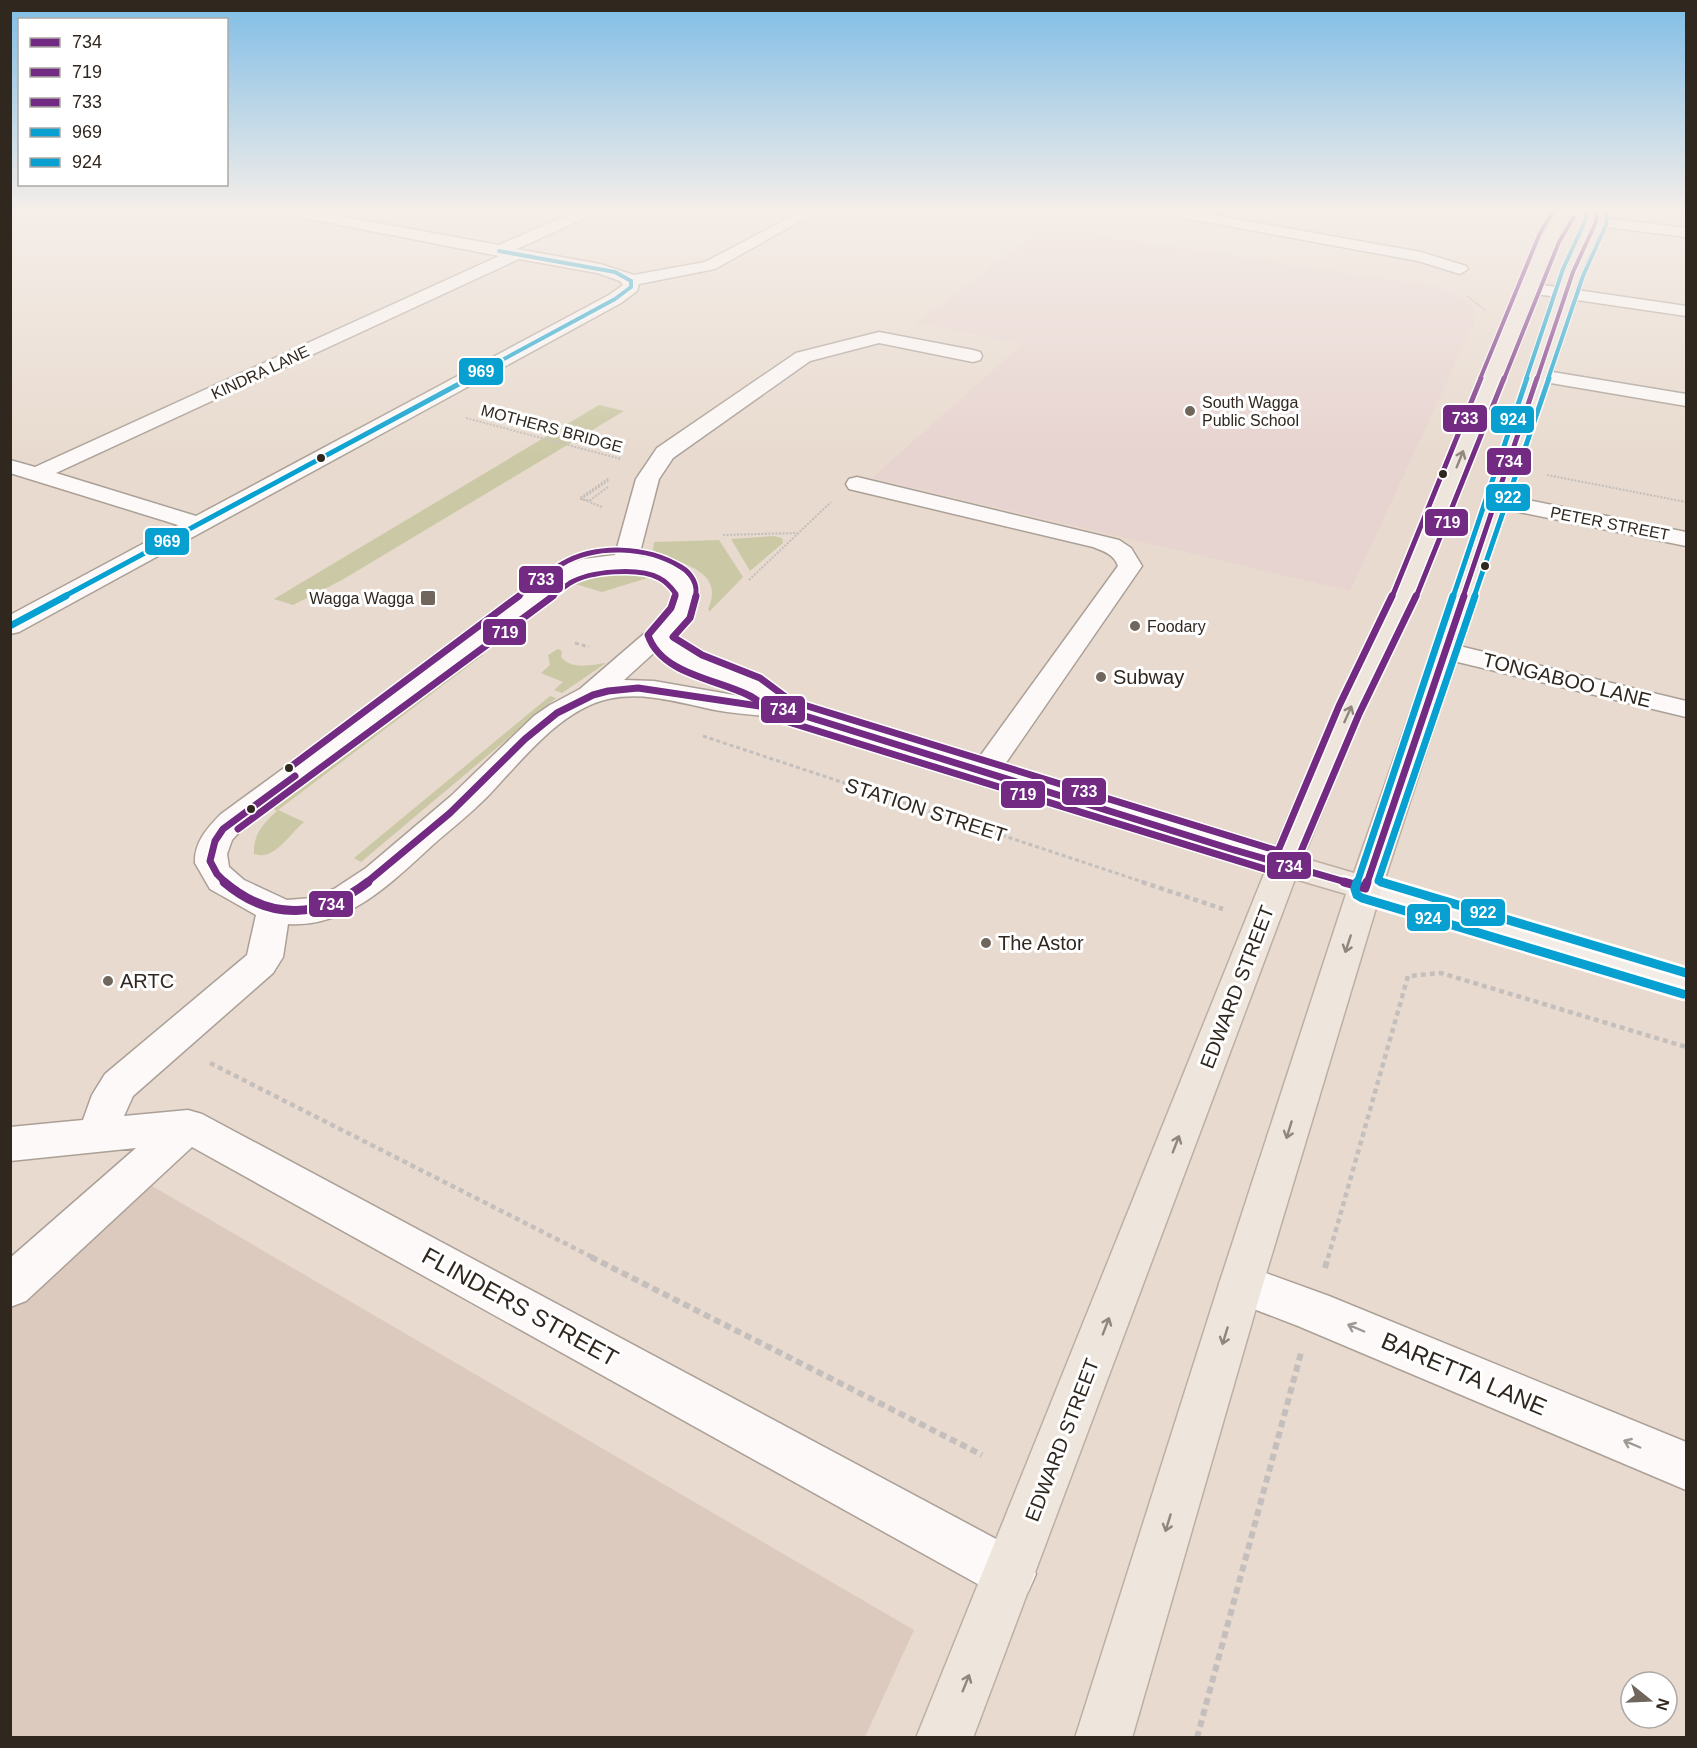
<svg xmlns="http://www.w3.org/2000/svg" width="1697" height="1748" viewBox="0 0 1697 1748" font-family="Arial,sans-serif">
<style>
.industrial{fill:#dccabe}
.education{fill:#e7d3cf}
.green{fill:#cbc8a5}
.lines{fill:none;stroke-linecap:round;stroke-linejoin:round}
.minor-casing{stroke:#aba097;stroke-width:3}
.major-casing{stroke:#bdafa3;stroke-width:3}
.highway-casing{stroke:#bdafa3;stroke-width:3}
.path-far3{stroke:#c4bfbc;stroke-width:2;stroke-dasharray:2 1.5;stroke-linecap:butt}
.path-far2{stroke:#c4bfbc;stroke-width:3;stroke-dasharray:4 3;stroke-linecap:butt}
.path-far1{stroke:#c4bfbc;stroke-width:4.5;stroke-dasharray:5 4;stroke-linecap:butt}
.path{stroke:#c4bfbc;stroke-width:6;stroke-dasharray:7 4.5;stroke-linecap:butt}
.minor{fill:#fcf9f8;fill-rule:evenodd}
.major{fill:#f3ede8;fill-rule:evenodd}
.highway{fill:#eee5dc;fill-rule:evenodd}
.bus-1-far3-casing{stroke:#fff;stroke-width:6}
.bus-1-far2-casing{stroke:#fff;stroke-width:8}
.bus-1-far1-casing{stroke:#fff;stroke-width:10}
.bus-1-casing{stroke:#fff;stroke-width:14}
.bus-2-far2-casing{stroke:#fff;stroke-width:6}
.bus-2-far1-casing{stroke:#fff;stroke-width:8}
.bus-2-casing{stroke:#fff;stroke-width:10}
.bus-3-far2-casing{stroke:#fff;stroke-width:6}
.bus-3-far1-casing{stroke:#fff;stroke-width:8}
.bus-3-casing{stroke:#fff;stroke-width:10}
.bus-4-far2-casing{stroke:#fff;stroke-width:6}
.bus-4-far1-casing{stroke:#fff;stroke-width:8}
.bus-4-casing{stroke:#fff;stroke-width:10}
.bus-5-far3-casing{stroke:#fff;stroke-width:6}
.bus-5-far2-casing{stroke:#fff;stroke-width:8}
.bus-5-far1-casing{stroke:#fff;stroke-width:10}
.bus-5-casing{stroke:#fff;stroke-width:14}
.bus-6-far3-casing{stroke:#fff;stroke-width:6}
.bus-6-far2-casing{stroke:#fff;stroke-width:8}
.bus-6-far1-casing{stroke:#fff;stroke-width:10}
.bus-6-casing{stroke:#fff;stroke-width:14}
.bus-1-far3{stroke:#732a82;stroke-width:4}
.bus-1-far2{stroke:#732a82;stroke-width:5}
.bus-1-far1{stroke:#732a82;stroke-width:7}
.bus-1{stroke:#732a82;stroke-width:9}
.bus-2-far2{stroke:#732a82;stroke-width:4}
.bus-2-far1{stroke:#732a82;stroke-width:5}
.bus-2{stroke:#732a82;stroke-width:7}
.bus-3-far2{stroke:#732a82;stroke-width:4}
.bus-3-far1{stroke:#732a82;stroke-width:5}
.bus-3{stroke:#732a82;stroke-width:7}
.bus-4-far2{stroke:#07a0d0;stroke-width:4}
.bus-4-far1{stroke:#07a0d0;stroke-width:5}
.bus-4{stroke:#07a0d0;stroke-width:7}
.bus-5-far3{stroke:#07a0d0;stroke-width:4}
.bus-5-far2{stroke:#07a0d0;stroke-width:5}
.bus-5-far1{stroke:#07a0d0;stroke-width:7}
.bus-5{stroke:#07a0d0;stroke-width:9}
.bus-6-far3{stroke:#07a0d0;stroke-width:4}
.bus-6-far2{stroke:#07a0d0;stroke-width:5}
.bus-6-far1{stroke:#07a0d0;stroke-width:7}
.bus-6{stroke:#07a0d0;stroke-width:9}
.oneway{stroke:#8f867e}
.oneway2{stroke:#a09a96}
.poi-dot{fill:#70665c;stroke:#fff;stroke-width:2}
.bus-dot{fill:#30271f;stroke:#fff;stroke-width:2}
.labels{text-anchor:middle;stroke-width:6;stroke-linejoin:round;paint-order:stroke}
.far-street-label{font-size:16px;fill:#30271f;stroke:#fff}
.far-poi-label{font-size:16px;fill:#30271f;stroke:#fff;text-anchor:start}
.poi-label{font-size:20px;fill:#30271f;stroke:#fff;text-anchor:start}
.street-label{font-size:20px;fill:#30271f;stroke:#fff}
.near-street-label{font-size:24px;fill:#30271f;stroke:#fff}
.line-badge{stroke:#fff;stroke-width:2}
.badge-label{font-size:16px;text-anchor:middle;font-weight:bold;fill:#fff}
</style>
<rect width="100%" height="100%" fill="#e8dace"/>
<path class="industrial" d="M 116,1165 L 914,1630 L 865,1737 L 11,1737 L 10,1258 Z"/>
<path class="education" d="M 1043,227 L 1431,286 L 1454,292 L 1473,305 L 1476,319 L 1350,591 L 872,478 L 1022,344 L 916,323 Z"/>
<g class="green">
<path d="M 599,405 L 624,411 L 342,580 L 293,605 L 274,599 Z"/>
<path d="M 774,536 L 782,538 L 783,543 L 750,571 L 731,539 Z"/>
<path d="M 719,540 L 743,577 L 710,611 L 708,610 C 727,568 676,564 653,550 L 654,542 Z"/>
<path d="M 617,571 L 651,577 L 602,592 L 572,583 L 595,574 Z"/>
<path d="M 558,649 L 562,651 L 561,657 C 571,670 591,665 606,663 L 562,693 L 554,690 L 563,682 L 541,673 L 550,665 L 548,655 Z"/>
<path d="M 474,652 L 483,655 L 278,810 L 304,822 C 289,834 275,861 254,854 C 253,834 263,824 277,811 L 270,807 Z"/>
<path d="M 550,696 L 556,698 L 361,862 L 354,858 Z"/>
</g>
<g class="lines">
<g class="minor-casing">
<g id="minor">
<path d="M 288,212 L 316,212 L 499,245 L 575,212 L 593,212 L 591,215 L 517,249 L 600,264 L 634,275 L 705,262 L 800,212 L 812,212 L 813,214 L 715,269 L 639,284 L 637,291 L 621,303 L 19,632 L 10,634 L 10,615 L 178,525 L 10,473 L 10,460 L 35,467 L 499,256 L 295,216 ZM 519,259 L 597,273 L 620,281 L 623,285 L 609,295 L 196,516 L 56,473 Z"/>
<path d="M 1167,212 L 1196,212 L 1421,252 L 1466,266 L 1468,269 L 1460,274 L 1418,261 L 1174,216 Z"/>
<path d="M 1596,217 L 1686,228 L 1686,237 L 1591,225 L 1588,222 L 1591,219 Z"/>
<path d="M 1529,283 L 1686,306 L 1686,316 L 1523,292 L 1521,288 L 1523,284 Z"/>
<path d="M 879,332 L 973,350 L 980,352 L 982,356 L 980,360 L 973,362 L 879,343 L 810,361 L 673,458 L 659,479 L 639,556 C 696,562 722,593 673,636 L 688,650 L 766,682 L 794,703 L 978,759 L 1118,566 C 1114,554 1103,551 1093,547 L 849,489 L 846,484 L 849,479 L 857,477 L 1119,540 L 1131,548 L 1142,566 L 1003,767 L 1296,856 L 1300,864 L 1296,872 L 1284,875 L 1272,872 L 783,718 C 760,715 737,714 715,710 C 680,703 644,691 608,699 C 559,710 519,764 486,798 C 470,814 452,828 435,843 C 394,880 349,928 288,924 L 283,957 L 273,973 L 133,1096 L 124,1116 L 188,1110 L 202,1114 L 1028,1556 L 1036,1574 L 1028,1592 L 1010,1600 L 992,1592 L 192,1147 L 26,1301 L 10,1307 L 10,1258 L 136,1148 L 10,1161 L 10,1127 L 83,1120 L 92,1095 L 105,1074 L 247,955 L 256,915 L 210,889 L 195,863 C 194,843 207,828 221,814 L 558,568 L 583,559 L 615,555 L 636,479 L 657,448 L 796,353 ZM 628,569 C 645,571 676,573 674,596 C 674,602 669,609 667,614 L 580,689 L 550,705 L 534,716 L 451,796 L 366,868 L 334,889 L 312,898 L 287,900 L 244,880 L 229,867 L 227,854 L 232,840 L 243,828 L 576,578 L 605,570 ZM 657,650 L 668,662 L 751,698 L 654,681 L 624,680 Z"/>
<path d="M 1540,370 L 1686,394 L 1686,406 L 1533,380 L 1530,376 L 1533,372 Z"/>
<path d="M 1498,494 L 1686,532 L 1686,546 L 1490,506 L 1487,501 L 1490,496 Z"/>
<path d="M 1447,643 L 1686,701 L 1686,717 L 1437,657 L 1434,651 L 1437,645 Z"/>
<path d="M 1241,1264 L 1329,1296 L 1686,1442 L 1686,1490 L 1298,1326 L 1225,1298 L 1219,1284 L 1225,1270 Z"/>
</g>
</g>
<g class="major-casing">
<path id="major" d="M 1365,876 L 1686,971 L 1686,997 L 1353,896 L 1348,888 L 1353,880 Z"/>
</g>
<g class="highway-casing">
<path id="highway" d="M 1558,212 L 1572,212 L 1558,237 L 1532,301 L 1425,578 L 1363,710 L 1303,858 L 1354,873 L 1565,272 L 1588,222 L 1590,212 L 1604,212 L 1604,222 L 1581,272 L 1382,888 L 1263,1284 L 1132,1738 L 1075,1738 L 1219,1284 L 1346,894 L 1295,879 L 973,1738 L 916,1738 L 1268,864 L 1335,710 L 1401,578 L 1514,301 L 1542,237 Z"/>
</g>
<g class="path-far3">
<path d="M 1467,296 L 1485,310"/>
<path d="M 466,418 L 621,459"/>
<path d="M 1547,475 L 1686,502"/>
<path d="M 608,487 L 589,501 L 581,499 L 609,480"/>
<path d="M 602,507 L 580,498 L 609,478"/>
<path d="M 723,535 L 797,533"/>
<path d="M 749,580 L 831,502"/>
</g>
<g class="path-far2">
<path d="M 575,643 L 589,647"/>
<path d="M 703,736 L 1146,883"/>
</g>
<g class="path-far1">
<path d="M 1142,882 L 1223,909"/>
<path d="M 210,1063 L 594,1258"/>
<path d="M 1328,1258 L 1408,976 L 1441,973 L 1686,1047"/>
</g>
<g class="path">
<path d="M 591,1257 L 982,1455"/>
<path d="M 1325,1268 L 1328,1257"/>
<path d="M 1197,1738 L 1301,1353"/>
</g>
<use href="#minor" class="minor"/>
<use href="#major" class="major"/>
<use href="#highway" class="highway"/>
<g class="bus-1-far3-casing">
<path id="bus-1-far3" d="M 1537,379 L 1573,272 L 1596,222 L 1597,212"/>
</g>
<g class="bus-1-far2-casing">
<path id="bus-1-far2" d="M 1463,597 L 1537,378"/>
</g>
<g class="bus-1-far1-casing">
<g id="bus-1-far1">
<path d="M 226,883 L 217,874 L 210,861 L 215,841 L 223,829 L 295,776"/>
<path d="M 366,883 L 450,813 L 525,739 L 557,713 L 593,695 L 608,691 L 638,688 L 786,710 L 1231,849 L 1349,883"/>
<path d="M 1367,883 L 1464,596"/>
</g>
</g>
<g class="bus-1-casing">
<g id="bus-1">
<path d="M 224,882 C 271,922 321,918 368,882"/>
<path d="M 1344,882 L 1365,888 L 1367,882"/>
</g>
</g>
<g class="bus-2-far2-casing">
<path id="bus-2-far2" d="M 1504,379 L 1559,242 L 1574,217"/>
</g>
<g class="bus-2-far1-casing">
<g id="bus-2-far1">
<path d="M 551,597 C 557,593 564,587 570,583 C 590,571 639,567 659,578 C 667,582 671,587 676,594 L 675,597"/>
<path d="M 1416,597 L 1504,378"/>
</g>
</g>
<g class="bus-2-casing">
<g id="bus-2">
<path d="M 675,596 L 671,608 L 648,635 C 661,674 716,679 748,695 C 761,701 771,712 782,720 L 1281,874 L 1288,874 L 1294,868 L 1359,714 L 1416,596"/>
<path d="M 238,829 L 553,596"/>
</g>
</g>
<g class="bus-3-far2-casing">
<path id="bus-3-far2" d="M 1480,379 L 1540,233 L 1553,212"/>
</g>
<g class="bus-3-far1-casing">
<g id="bus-3-far1">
<path d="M 517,597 C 532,587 546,573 562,564 C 596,544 647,546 681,567 C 691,573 699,585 695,597"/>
<path d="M 1392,597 L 1481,378"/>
</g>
</g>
<g class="bus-3-casing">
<g id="bus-3">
<path d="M 696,596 L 690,618 L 673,637 L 702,655 L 760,678 L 791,701 L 1278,851 L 1339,706 L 1392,596"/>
<path d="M 289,768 L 519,596"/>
</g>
</g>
<g class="bus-4-far2-casing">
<g id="bus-4-far2">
<path d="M 499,251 L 615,272 L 631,281"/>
<path d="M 467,379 L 615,299 L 631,287 L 631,281"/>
</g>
</g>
<g class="bus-4-far1-casing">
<path id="bus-4-far1" d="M 63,597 L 470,378"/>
</g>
<g class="bus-4-casing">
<path id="bus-4" d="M 10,626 L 66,596"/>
</g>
<g class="bus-5-far3-casing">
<path id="bus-5-far3" d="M 1526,379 L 1563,269 L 1586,219 L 1586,212"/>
</g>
<g class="bus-5-far2-casing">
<path id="bus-5-far2" d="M 1453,597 L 1527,378"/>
</g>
<g class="bus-5-far1-casing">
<path id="bus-5-far1" d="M 1357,883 L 1453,596"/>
</g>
<g class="bus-5-casing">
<path id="bus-5" d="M 1357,882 L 1355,889 L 1357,895 L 1362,898 L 1683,994"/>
</g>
<g class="bus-6-far3-casing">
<path id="bus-6-far3" d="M 1548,379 L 1583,276 L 1606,225 L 1607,213"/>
</g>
<g class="bus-6-far2-casing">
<path id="bus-6-far2" d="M 1474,597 L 1549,378"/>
</g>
<g class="bus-6-far1-casing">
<path id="bus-6-far1" d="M 1386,883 L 1378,881 L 1475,596"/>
</g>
<g class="bus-6-casing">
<path id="bus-6" d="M 1381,882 L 1686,973"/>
</g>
<use href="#bus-1-far3" class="bus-1-far3"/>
<use href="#bus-1-far2" class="bus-1-far2"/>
<use href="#bus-1-far1" class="bus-1-far1"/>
<use href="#bus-1" class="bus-1"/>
<use href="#bus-2-far2" class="bus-2-far2"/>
<use href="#bus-2-far1" class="bus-2-far1"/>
<use href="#bus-2" class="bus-2"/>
<use href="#bus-3-far2" class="bus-3-far2"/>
<use href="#bus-3-far1" class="bus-3-far1"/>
<use href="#bus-3" class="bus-3"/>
<use href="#bus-4-far2" class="bus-4-far2"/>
<use href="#bus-4-far1" class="bus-4-far1"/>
<use href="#bus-4" class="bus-4"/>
<use href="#bus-5-far3" class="bus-5-far3"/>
<use href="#bus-5-far2" class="bus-5-far2"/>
<use href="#bus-5-far1" class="bus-5-far1"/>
<use href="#bus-5" class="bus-5"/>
<use href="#bus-6-far3" class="bus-6-far3"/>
<use href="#bus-6-far2" class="bus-6-far2"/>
<use href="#bus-6-far1" class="bus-6-far1"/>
<use href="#bus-6" class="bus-6"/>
</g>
<defs><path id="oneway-shaft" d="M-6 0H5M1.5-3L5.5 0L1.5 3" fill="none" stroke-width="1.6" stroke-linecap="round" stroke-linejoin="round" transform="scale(1.5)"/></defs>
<g class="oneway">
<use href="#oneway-shaft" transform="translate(1460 459) rotate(-68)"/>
<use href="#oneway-shaft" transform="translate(1348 714) rotate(-66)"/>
<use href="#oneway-shaft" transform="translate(1348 944) rotate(108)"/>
<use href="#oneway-shaft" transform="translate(1289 1130) rotate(107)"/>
<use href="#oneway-shaft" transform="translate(1176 1144) rotate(-69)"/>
<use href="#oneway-shaft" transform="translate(1106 1326) rotate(-69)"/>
<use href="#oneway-shaft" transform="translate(1225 1336) rotate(107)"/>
<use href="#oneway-shaft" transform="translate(1168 1523) rotate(107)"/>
<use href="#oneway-shaft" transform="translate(966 1683) rotate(-68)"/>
</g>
<g class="oneway2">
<use href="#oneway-shaft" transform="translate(1356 1328) rotate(-157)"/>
<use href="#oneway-shaft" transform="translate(1632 1444) rotate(-157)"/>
</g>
<linearGradient id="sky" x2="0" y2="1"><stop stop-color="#7fbde6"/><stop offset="0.46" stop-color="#f5eee9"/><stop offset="1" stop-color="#f5eee9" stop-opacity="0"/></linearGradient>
<rect width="1697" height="456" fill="url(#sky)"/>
<g class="poi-dot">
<circle cx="1190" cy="411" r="6"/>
<rect x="420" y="590" width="16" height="16" rx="3"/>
<circle cx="1135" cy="626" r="6"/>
<circle cx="1101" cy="677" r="6"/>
<circle cx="986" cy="943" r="6"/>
<circle cx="108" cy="981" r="6"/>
</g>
<g class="bus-dot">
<circle cx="321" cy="458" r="5"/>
<circle cx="1443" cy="474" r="5"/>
<circle cx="1485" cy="566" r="5"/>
<circle cx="289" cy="768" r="5"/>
<circle cx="251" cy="809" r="5"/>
</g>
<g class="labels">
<g class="far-street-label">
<text transform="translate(260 372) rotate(-25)" y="6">KINDRA LANE</text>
<text transform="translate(552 428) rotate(15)" y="6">MOTHERS BRIDGE</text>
<text transform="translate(1610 523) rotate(11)" y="6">PETER STREET</text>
</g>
<g class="far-poi-label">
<text x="1202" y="408">South Wagga<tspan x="1202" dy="18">Public School</tspan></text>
<text x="414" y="604" text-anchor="end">Wagga Wagga</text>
<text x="1147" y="632">Foodary</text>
</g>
<g class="poi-label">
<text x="1113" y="684">Subway</text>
<text x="998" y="950">The Astor</text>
<text x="120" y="988">ARTC</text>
</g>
<g class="street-label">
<text transform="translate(1567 680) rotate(14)" y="7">TONGABOO LANE</text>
<text transform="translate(926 810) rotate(18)" y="7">STATION STREET</text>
<text transform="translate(1237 987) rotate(-69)" y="7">EDWARD STREET</text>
<text transform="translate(1062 1440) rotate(-69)" y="7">EDWARD STREET</text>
</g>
<g class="near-street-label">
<text transform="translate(520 1307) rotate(29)" y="8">FLINDERS STREET</text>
<text transform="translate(1464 1374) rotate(23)" y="8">BARETTA LANE</text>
</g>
</g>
<g class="line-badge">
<rect x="458" y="357" width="46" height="29" rx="6" fill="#07a0d0"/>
<rect x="1442" y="404" width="46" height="29" rx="6" fill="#732a82"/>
<rect x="1490" y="405" width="45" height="29" rx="6" fill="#07a0d0"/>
<rect x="1486" y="447" width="46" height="29" rx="6" fill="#732a82"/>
<rect x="1485" y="483" width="46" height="29" rx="6" fill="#07a0d0"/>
<rect x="1424" y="508" width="45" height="29" rx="6" fill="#732a82"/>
<rect x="144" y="527" width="46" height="29" rx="6" fill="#07a0d0"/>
<rect x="518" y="565" width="46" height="29" rx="6" fill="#732a82"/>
<rect x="482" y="618" width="45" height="28" rx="6" fill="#732a82"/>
<rect x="760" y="695" width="46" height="29" rx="6" fill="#732a82"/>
<rect x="1061" y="777" width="46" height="29" rx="6" fill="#732a82"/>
<rect x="1000" y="780" width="46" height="29" rx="6" fill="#732a82"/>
<rect x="1266" y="851" width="46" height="29" rx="6" fill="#732a82"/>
<rect x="308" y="890" width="46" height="28" rx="6" fill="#732a82"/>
<rect x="1460" y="898" width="46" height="29" rx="6" fill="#07a0d0"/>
<rect x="1406" y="903" width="45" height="29" rx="6" fill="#07a0d0"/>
</g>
<g class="badge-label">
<text x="481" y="377">969</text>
<text x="1465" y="424">733</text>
<text x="1513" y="425">924</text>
<text x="1509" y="467">734</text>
<text x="1508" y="503">922</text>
<text x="1447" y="528">719</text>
<text x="167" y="547">969</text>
<text x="541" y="585">733</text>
<text x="505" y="638">719</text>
<text x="783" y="715">734</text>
<text x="1084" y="797">733</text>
<text x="1023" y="800">719</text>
<text x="1289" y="872">734</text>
<text x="331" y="910">734</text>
<text x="1483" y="918">922</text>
<text x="1428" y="924">924</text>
</g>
<rect width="1697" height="1748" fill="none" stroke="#30271f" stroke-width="24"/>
<rect x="18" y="18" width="210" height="168" fill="#ffffff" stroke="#aca9a5" stroke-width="1.5"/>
<rect x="30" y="38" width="30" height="9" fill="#732a82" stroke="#aca9a5" stroke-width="1.5"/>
<text x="72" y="48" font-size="18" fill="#30271f">734</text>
<rect x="30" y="68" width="30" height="9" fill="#732a82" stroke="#aca9a5" stroke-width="1.5"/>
<text x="72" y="78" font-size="18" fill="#30271f">719</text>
<rect x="30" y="98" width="30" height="9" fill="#732a82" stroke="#aca9a5" stroke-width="1.5"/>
<text x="72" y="108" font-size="18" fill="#30271f">733</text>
<rect x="30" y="128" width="30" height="9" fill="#07a0d0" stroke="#aca9a5" stroke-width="1.5"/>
<text x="72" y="138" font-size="18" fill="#30271f">969</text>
<rect x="30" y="158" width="30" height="9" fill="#07a0d0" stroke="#aca9a5" stroke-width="1.5"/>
<text x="72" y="168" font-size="18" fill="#30271f">924</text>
<g transform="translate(1649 1700) rotate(108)"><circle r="28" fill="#ffffff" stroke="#aca9a5" stroke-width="1.5"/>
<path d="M0-4.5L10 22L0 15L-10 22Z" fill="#70665c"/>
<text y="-9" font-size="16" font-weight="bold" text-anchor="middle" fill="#30271f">N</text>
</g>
</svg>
